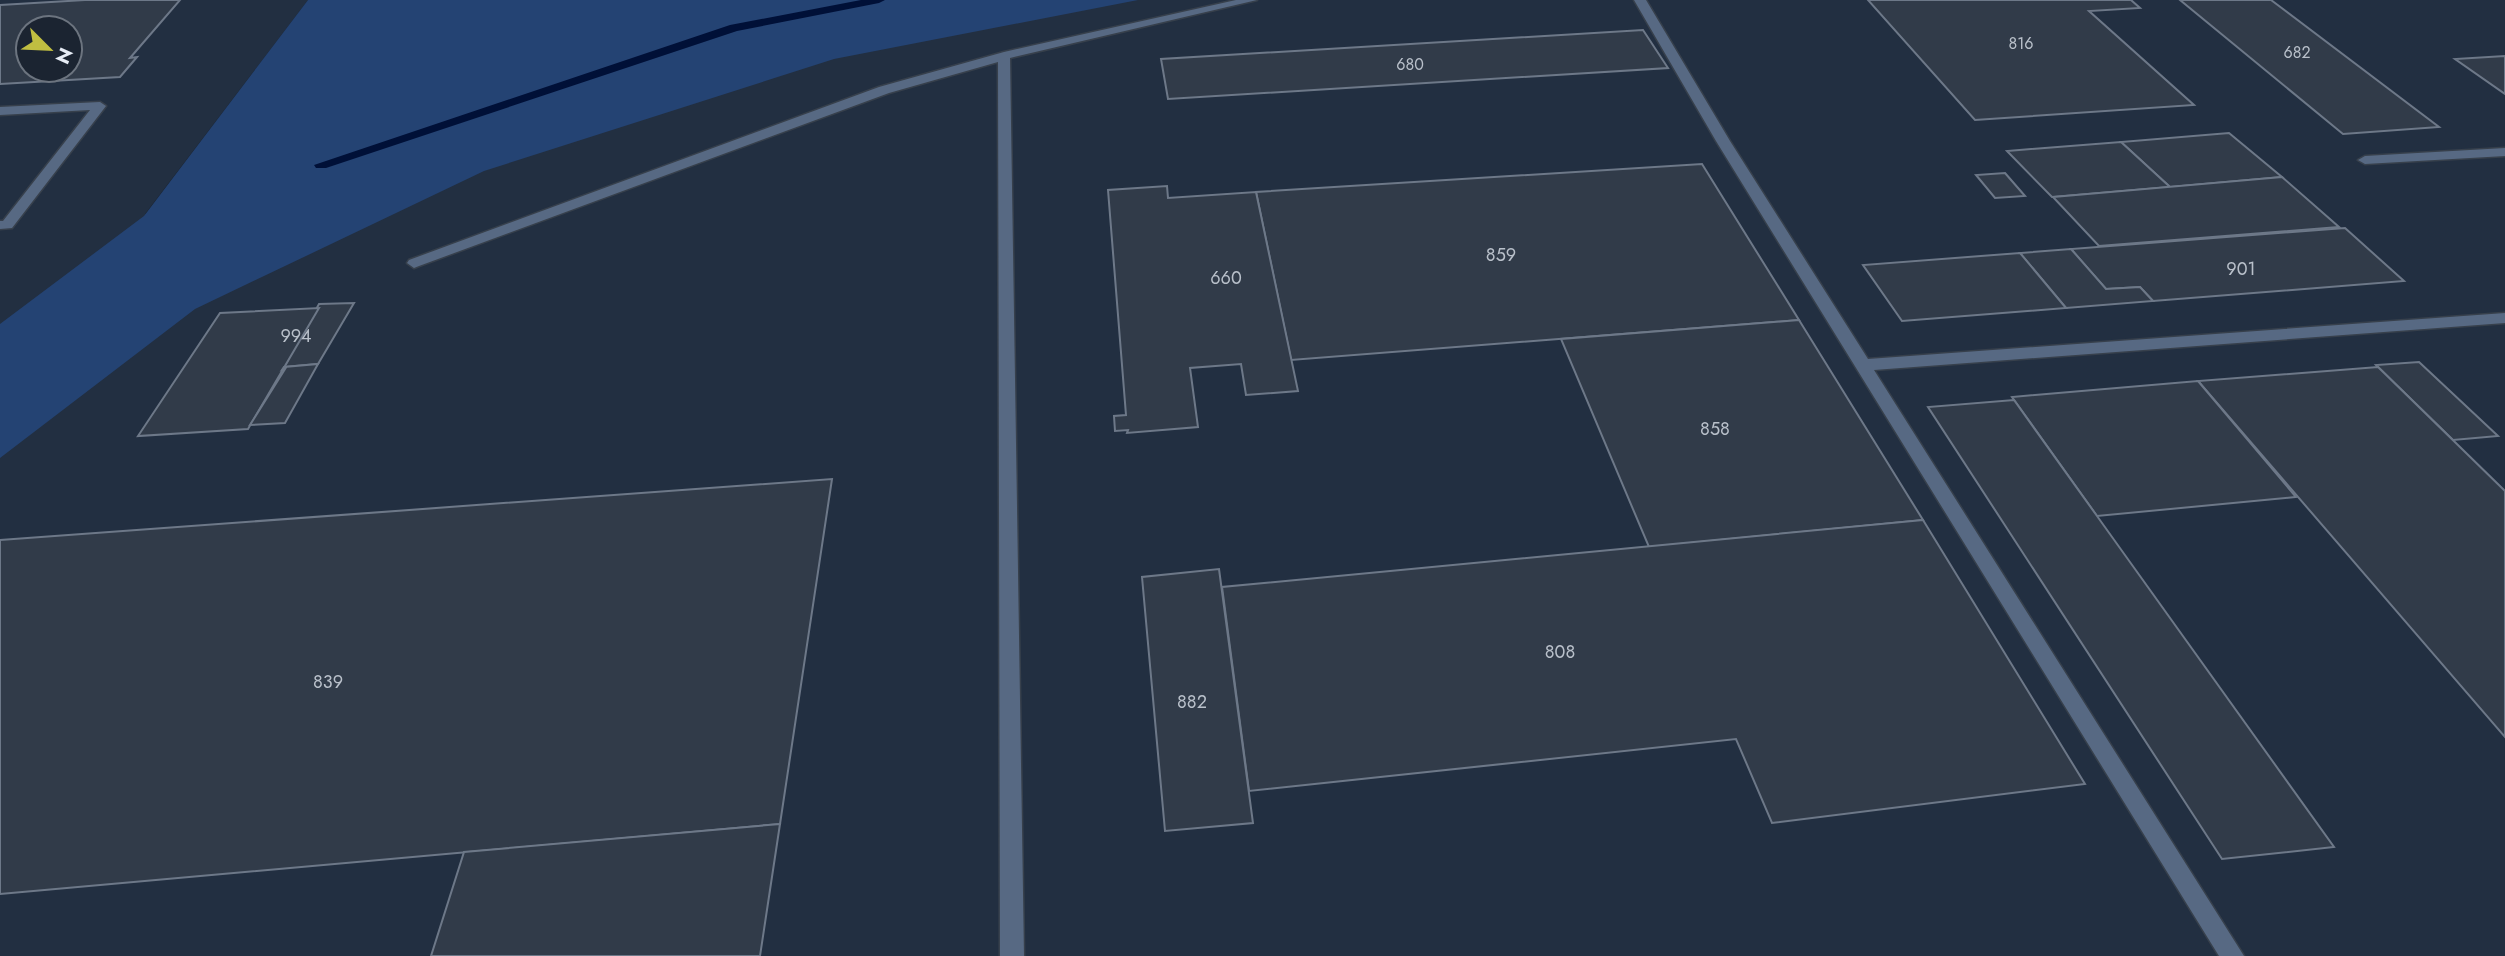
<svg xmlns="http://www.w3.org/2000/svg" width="2505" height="956" viewBox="0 0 2505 956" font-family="Jost,sans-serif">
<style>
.built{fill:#222f41;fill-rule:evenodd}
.green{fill:#244373}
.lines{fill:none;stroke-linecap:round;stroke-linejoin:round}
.stream{fill:#001037;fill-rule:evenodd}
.building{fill:#313b49;stroke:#6d7888;stroke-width:2;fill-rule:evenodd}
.minor-casing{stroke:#37404c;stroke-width:3}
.minor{fill:#576983;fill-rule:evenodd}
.labels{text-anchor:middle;stroke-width:6;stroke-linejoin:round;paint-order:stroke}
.far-number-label{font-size:16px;fill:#b9c0ca}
.number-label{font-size:18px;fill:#b9c0ca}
</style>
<rect width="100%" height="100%" fill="#1b2431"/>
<path class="built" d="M 0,0 L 308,0 L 145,214 L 1007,0 L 2505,0 L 2505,956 L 0,956 ZM 28,28 L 70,28 L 70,70 L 28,70 Z"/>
<path class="green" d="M 308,0 L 1138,0 L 834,59 L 484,171 L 195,309 L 0,458 L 0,324 L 144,216 Z"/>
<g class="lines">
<path class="stream" d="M 861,0 L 885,0 L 879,3 L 737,31 L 326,168 L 316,168 L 314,165 L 730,25 Z"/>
</g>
<g class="building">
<path d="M 85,0 L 180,0 L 130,58 L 137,57 L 120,77 L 0,84 L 0,5 ZM 28,28 L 70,28 L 70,70 L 28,70 Z"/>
<path d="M 1868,0 L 2131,0 L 2140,8 L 2089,11 L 2194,105 L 1975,120 Z"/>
<path d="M 2180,0 L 2271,0 L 2439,127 L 2343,134 Z"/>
<path d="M 1643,30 L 1668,68 L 1168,99 L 1161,59 Z"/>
<path d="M 2505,56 L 2505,94 L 2455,59 Z"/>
<path d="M 2229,133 L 2282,177 L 2170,187 L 2121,142 Z"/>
<path d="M 2121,142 L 2170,187 L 2052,197 L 2007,151 Z"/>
<path d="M 1702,164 L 1799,320 L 1291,360 L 1256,192 Z"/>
<path d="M 2005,173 L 2025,196 L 1995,198 L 1976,175 Z"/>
<path d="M 2282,177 L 2339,227 L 2099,246 L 2053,197 Z"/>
<path d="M 1167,186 L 1168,198 L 1256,192 L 1298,391 L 1246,395 L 1241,364 L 1190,368 L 1198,427 L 1127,433 L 1128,430 L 1115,431 L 1114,416 L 1126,415 L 1108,190 Z"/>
<path d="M 2345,228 L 2404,281 L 2153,301 L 2140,287 L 2106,289 L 2071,249 Z"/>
<path d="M 2071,249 L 2106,289 L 2140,287 L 2153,301 L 2066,308 L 2020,253 Z"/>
<path d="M 2020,253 L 2066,308 L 1902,321 L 1863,265 Z"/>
<path d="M 354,303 L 318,364 L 284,367 L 319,304 Z"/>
<path d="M 319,308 L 248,429 L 138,436 L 220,313 Z"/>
<path d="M 1799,320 L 1923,520 L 1649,547 L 1561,339 Z"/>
<path d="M 2419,362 L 2498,436 L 2453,440 L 2376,365 Z"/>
<path d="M 318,364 L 285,423 L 250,425 L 285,369 L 282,370 L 284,367 Z"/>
<path d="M 2378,367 L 2505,491 L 2505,737 L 2198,381 Z"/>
<path d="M 2198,381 L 2296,497 L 2097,516 L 2012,397 Z"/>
<path d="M 2014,400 L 2097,516 L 2334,847 L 2222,859 L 1928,407 Z"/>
<path d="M 832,479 L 780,824 L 0,894 L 0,540 Z"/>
<path d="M 1923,520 L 2085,784 L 1772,823 L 1736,739 L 1249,791 L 1222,587 Z"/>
<path d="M 1219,569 L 1253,823 L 1165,831 L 1142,577 Z"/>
<path d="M 780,824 L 760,956 L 431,956 L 464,852 Z"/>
</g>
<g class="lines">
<g class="minor-casing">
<g id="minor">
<path d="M 1236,0 L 1257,0 L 1010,58 L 1024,956 L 1000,956 L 998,62 L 889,93 L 419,266 L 414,268 L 407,263 L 409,260 L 879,87 L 1004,52 Z"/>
<path d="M 1634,0 L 1646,0 L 1730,141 L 1868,359 L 2505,313 L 2505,323 L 1874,370 L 2244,956 L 2219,956 L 1716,141 Z"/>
<path d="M 100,102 L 106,106 L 12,228 L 0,229 L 0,221 L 3,221 L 90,110 L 0,115 L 0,107 Z"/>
<path d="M 2505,148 L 2505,156 L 2365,164 L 2358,160 L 2365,156 Z"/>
</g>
</g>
<use href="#minor" class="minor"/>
</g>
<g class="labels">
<g class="far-number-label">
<text x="2021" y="49">816</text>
<text x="2297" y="58">682</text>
<text x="1410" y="70">680</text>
</g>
<g class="number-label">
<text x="1501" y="261">859</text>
<text x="2241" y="275">901</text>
<text x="1226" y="284">660</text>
<text x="296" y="342">994</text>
<text x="1715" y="435">858</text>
<text x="1560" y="658">808</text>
<text x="328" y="688">839</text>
<text x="1192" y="708">882</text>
</g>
</g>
<g transform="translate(49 49) rotate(114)"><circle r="33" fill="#1b2431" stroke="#6c747f" stroke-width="2"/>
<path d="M0-5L12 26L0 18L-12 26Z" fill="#c0be41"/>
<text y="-10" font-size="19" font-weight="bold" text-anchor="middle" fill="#e6ecf5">N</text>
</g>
</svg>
